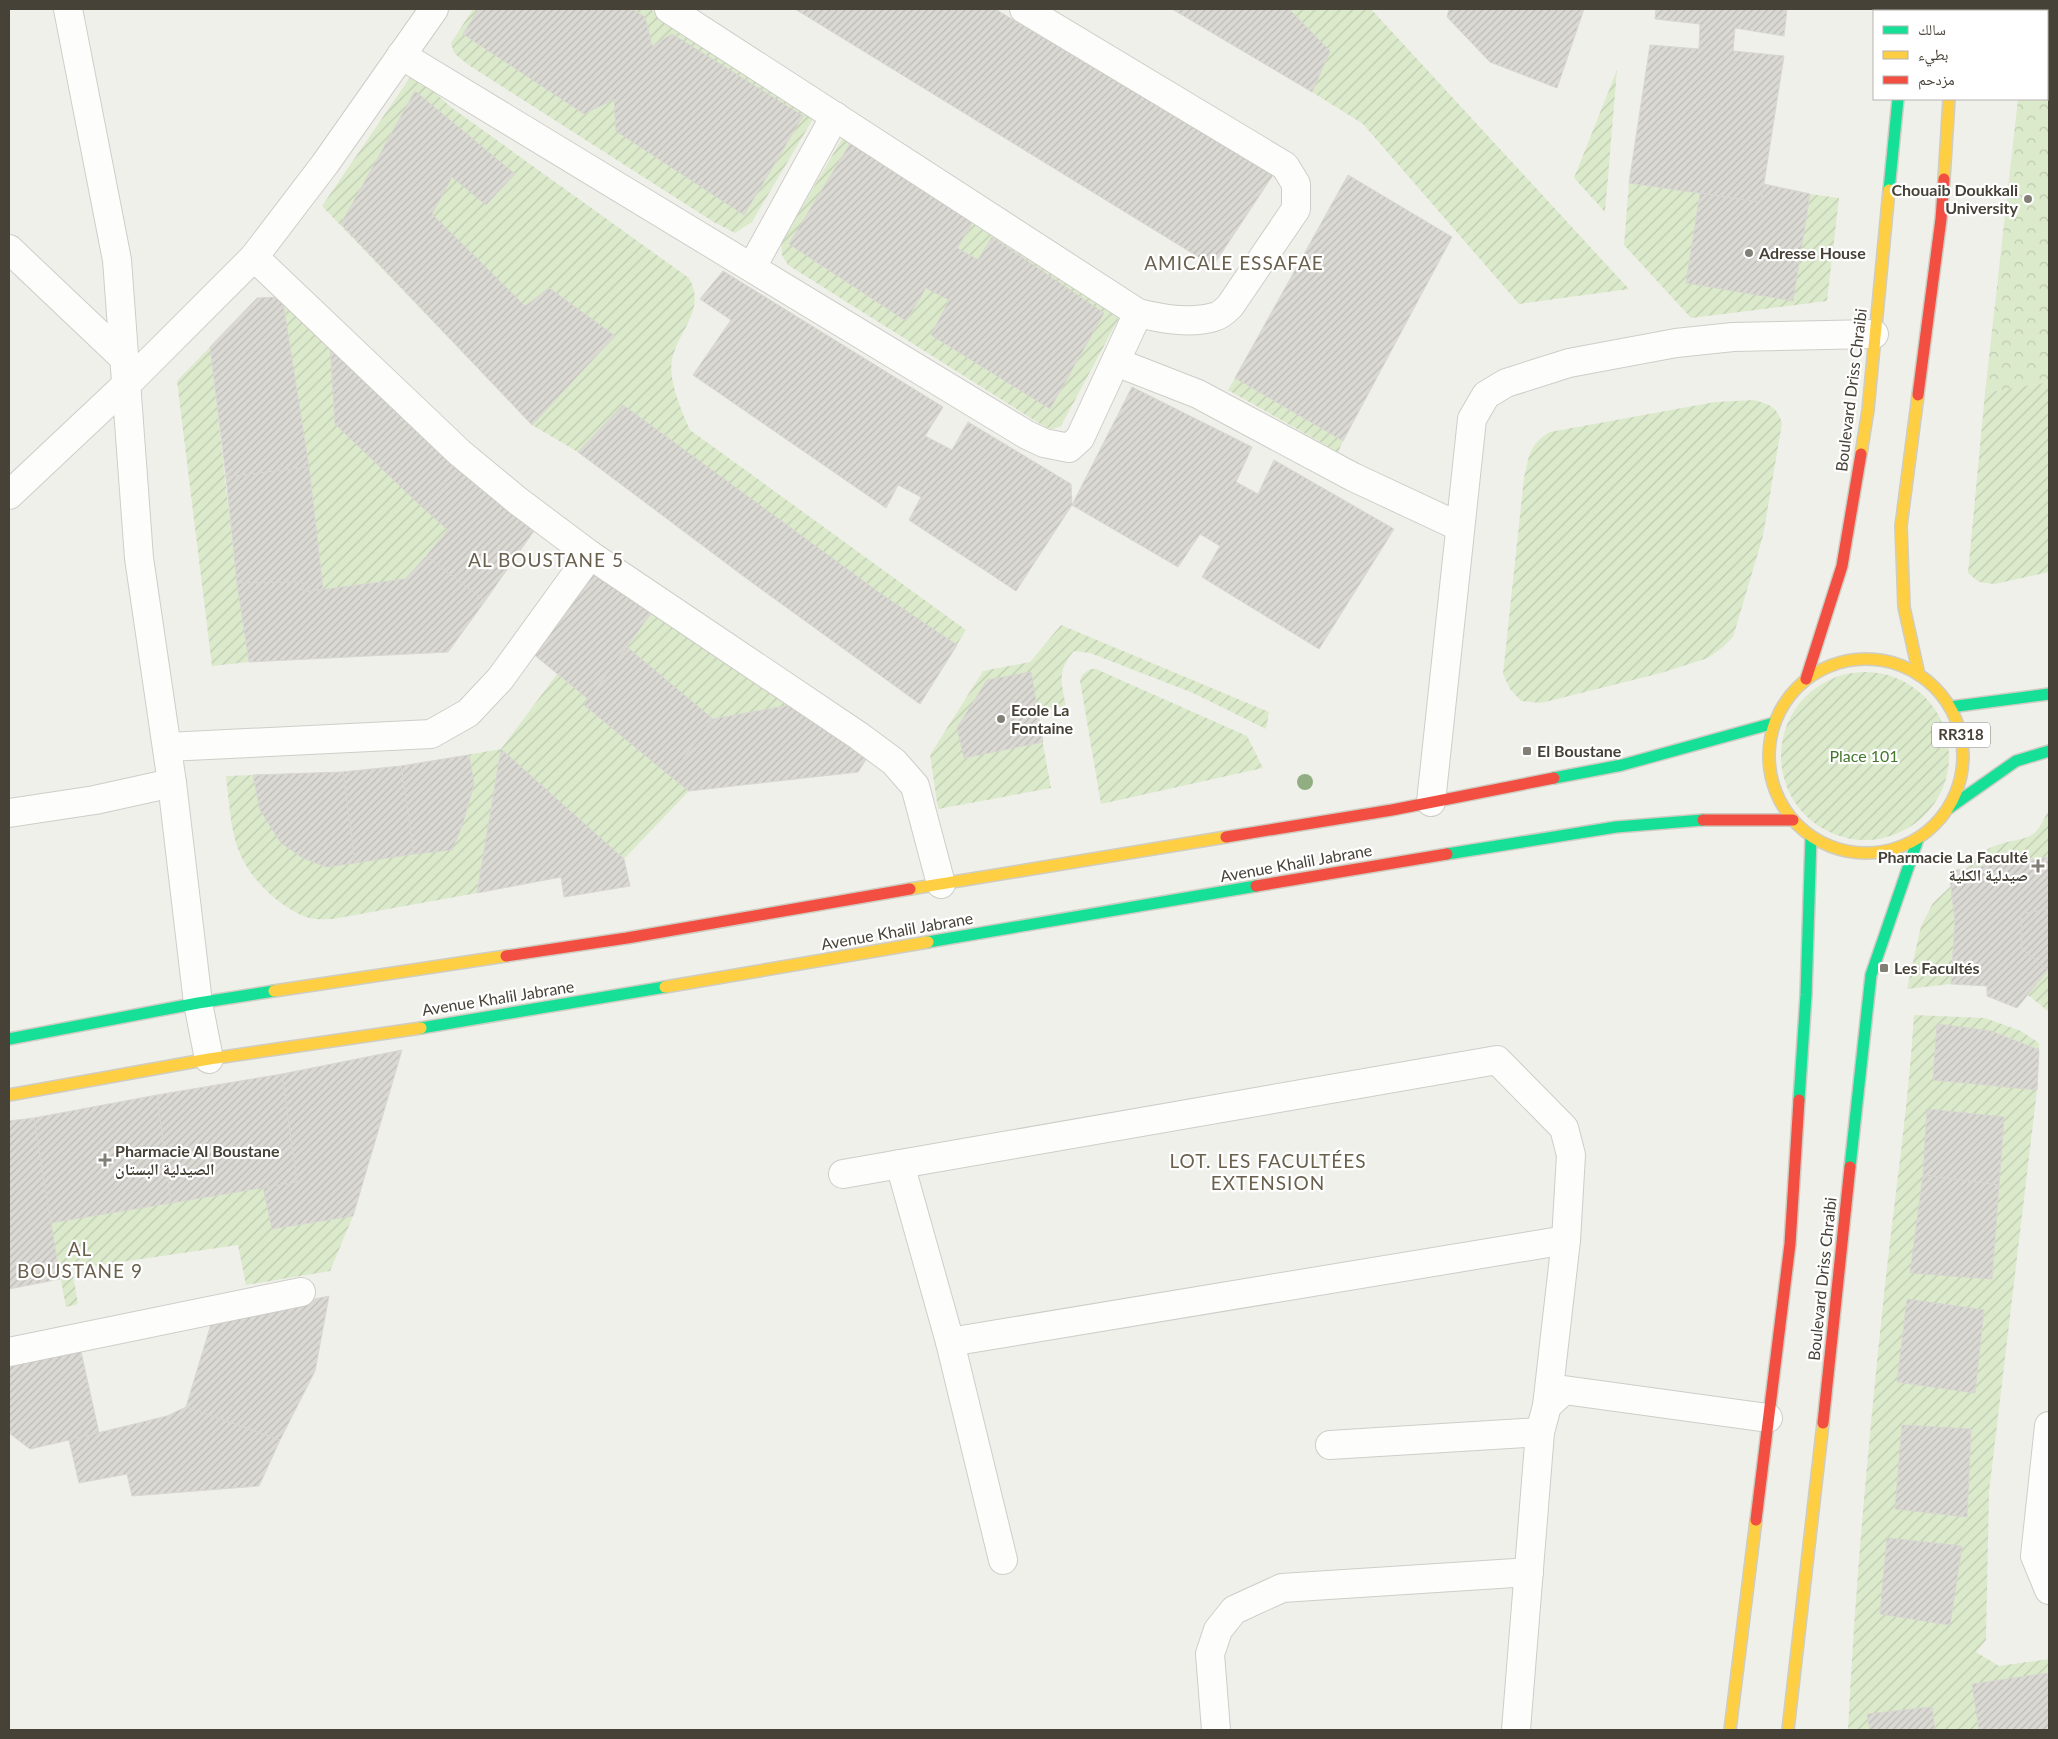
<svg xmlns="http://www.w3.org/2000/svg" width="2058" height="1739" viewBox="0 0 2058 1739" font-family="Lato,'Noto Naskh Arabic',sans-serif">
<style>
.forest{fill:url(#forest-crowns)}
.garden{fill:url(#garden-furrows)}
.building{fill:url(#building-hatch);stroke:#d8d7d1}
.lines{fill:none;stroke-linecap:round;stroke-linejoin:round}
.street-casing{stroke:#cecdc8;stroke-width:30}
.fast-casing{stroke:#cfcdc2;stroke-width:14}
.slow-casing{stroke:#cfcdc2;stroke-width:14}
.jam-casing{stroke:#cfcdc2;stroke-width:14}
.street{stroke:#fdfdfc;stroke-width:28}
.fast{stroke:#16e098;stroke-width:11}
.slow{stroke:#ffcf43;stroke-width:11}
.jam{stroke:#f24e42;stroke-width:11}
.tree{fill:#91ad82}
.poi-dot{fill:#827f76;stroke:#fff;stroke-width:2}
.labels{text-anchor:middle;stroke-width:4.5;stroke-linejoin:round;paint-order:stroke}
.shield{fill:#fff;stroke:#7e7b73;stroke-width:1}
.shield-label{font-size:15px;font-weight:bold;fill:#474237}
.poi-label{font-size:16px;font-weight:bold;fill:#474237;stroke:#fff;text-anchor:start}
.street-label{font-size:16px;fill:#474237;stroke:#fff}
.park-label{font-size:16px;fill:#43772c;stroke:#fff}
.quarter-label{font-size:19px;letter-spacing:1px;fill:#69604e;stroke:#fff}
</style>
<defs>
<pattern id="forest-crowns" width="20" height="18" patternUnits="userSpaceOnUse" patternTransform="scale(1.25)"><rect width="20" height="18" fill="#dceacc"/><path d="M2 6a3 3 0 1 1 6 0M12 15a3 3 0 1 1 6 0" fill="none" stroke="#becab0"/></pattern>
<pattern id="garden-furrows" width="10" height="10" patternUnits="userSpaceOnUse" patternTransform="scale(1.25)"><rect width="10" height="10" fill="#dceacc"/><path d="M-1 1l2-2M0 10L10 0M9 11l2-2" fill="none" stroke="#becab0"/></pattern>
<pattern id="building-hatch" width="6" height="6" patternUnits="userSpaceOnUse" patternTransform="scale(1.25)"><rect width="6" height="6" fill="#dad9d3"/><path d="M-1 1l2-2M0 6l6-6M5 7l2-2" fill="none" stroke="#bcbbb6"/></pattern>
</defs>
<rect width="100%" height="100%" fill="#f0f0eb"/>
<path class="forest" d="M 2049,49 L 2049,382 L 1985,393 L 2018,99 L 2047,99 L 2047,50 Z"/>
<g class="garden">
<path d="M 473,9 L 650,9 L 794,101 L 808,111 L 813,119 L 752,222 L 735,233 L 712,221 L 467,64 L 454,53 L 451,43 Z"/>
<path d="M 1289,9 L 1371,9 L 1629,289 L 1519,304 L 1363,124 L 1312,92 L 1330,51 Z"/>
<path d="M 1617,70 L 1605,212 L 1574,178 Z"/>
<path d="M 413,73 L 452,108 L 689,278 C 707,310 678,330 672,360 C 668,380 682,412 690,430 L 966,630 L 920,704 L 750,581 L 578,452 L 532,425 L 322,206 Z"/>
<path d="M 846,132 L 1121,314 L 1061,426 L 1053,429 L 1045,427 L 788,265 L 782,255 L 781,243 Z"/>
<path d="M 1629,183 L 1761,202 L 1810,194 L 1839,198 L 1827,301 L 1691,318 L 1624,245 Z"/>
<path d="M 282,297 L 330,344 L 335,424 L 448,530 L 405,579 L 323,589 L 309,467 Z"/>
<path d="M 210,347 L 237,583 L 249,662 L 212,666 L 177,381 Z"/>
<path d="M 1235,378 L 1343,441 L 1338,452 L 1228,390 Z"/>
<path d="M 2049,382 L 2049,572 L 1995,584 L 1979,582 L 1968,573 L 1985,393 Z"/>
<path d="M 1754,400 C 1771,405 1776,406 1782,423 L 1763,536 L 1733,637 L 1723,647 L 1708,658 L 1661,673 L 1541,703 L 1521,701 L 1510,689 L 1503,674 L 1524,478 C 1529,456 1529,444 1550,432 L 1715,402 Z"/>
<path d="M 653,611 L 791,705 L 713,719 L 627,647 Z"/>
<path d="M 1061,625 L 1269,712 L 1266,729 L 1193,693 L 1090,653 L 1074,651 C 1057,670 1061,682 1066,706 L 1037,711 L 1051,788 L 938,809 L 930,755 L 983,671 L 1030,662 Z"/>
<path d="M 1090,669 L 1096,669 L 1247,736 L 1263,768 L 1101,804 L 1080,681 L 1082,675 Z"/>
<circle cx="1865" cy="756" r="84"/>
<path d="M 557,674 L 588,699 L 584,705 L 689,791 L 624,859 L 501,749 L 477,893 L 333,919 C 326,919 316,920 309,918 C 280,908 249,879 238,849 C 230,827 229,800 226,776 L 343,772 L 401,766 L 501,749 Z"/>
<path d="M 2047,813 L 2049,813 L 2049,857 L 1966,868 C 1975,859 1984,849 1997,845 C 2025,836 2033,844 2047,813 Z"/>
<path d="M 1951,886 L 1955,921 L 1951,984 L 1907,989 L 1921,926 L 1933,903 Z"/>
<path d="M 2048,970 L 2049,971 L 2049,1012 L 2028,995 Z"/>
<path d="M 1914,1015 L 1985,1018 L 2021,1031 L 2039,1043 L 2037,1090 L 1989,1492 L 1986,1640 L 1976,1652 L 1999,1666 L 2049,1659 L 2049,1730 L 1848,1730 C 1855,1588 1868,1446 1883,1304 C 1893,1208 1908,1112 1914,1015 Z"/>
<path d="M 263,1187 L 273,1229 L 353,1216 L 330,1271 L 246,1285 L 238,1245 L 72,1269 L 78,1304 L 66,1307 L 50,1223 Z"/>
</g>
<g class="building">
<path d="M 479,9 L 632,9 L 645,17 L 652,46 L 672,34 L 803,116 L 744,215 L 616,131 L 614,99 L 584,114 L 463,34 Z"/>
<path d="M 795,9 L 995,9 L 1273,175 L 1213,266 Z"/>
<path d="M 1172,9 L 1289,9 L 1330,51 L 1312,92 Z"/>
<path d="M 1449,9 L 1584,9 L 1557,88 L 1490,62 L 1447,17 Z"/>
<path d="M 1656,9 L 1787,9 L 1784,36 L 1735,28 L 1733,51 L 1784,56 L 1761,202 L 1629,183 L 1650,45 L 1699,49 L 1700,24 L 1655,19 Z"/>
<path d="M 415,91 L 515,174 L 486,205 L 452,177 L 432,214 L 525,306 L 549,288 L 615,336 L 532,425 L 341,224 Z"/>
<path d="M 851,142 L 973,222 L 957,248 L 978,260 L 992,237 L 1104,313 L 1050,409 L 931,335 L 949,300 L 926,288 L 906,321 L 789,244 Z"/>
<path d="M 1348,175 L 1452,237 L 1343,441 L 1235,378 Z"/>
<path d="M 1764,184 L 1810,194 L 1793,301 L 1686,283 L 1700,193 L 1761,202 Z"/>
<path d="M 723,271 L 943,407 L 925,436 L 952,450 L 968,422 L 1071,484 L 1072,505 L 1016,591 L 909,520 L 921,497 L 898,485 L 886,508 L 693,375 L 731,320 L 700,299 Z"/>
<path d="M 282,297 L 309,467 L 226,477 L 210,347 L 257,298 Z"/>
<path d="M 330,344 L 463,469 L 423,508 L 335,424 Z"/>
<path d="M 1132,387 L 1252,447 L 1236,482 L 1258,494 L 1274,460 L 1394,529 L 1319,649 L 1202,577 L 1220,546 L 1200,534 L 1178,567 L 1072,505 Z"/>
<path d="M 623,405 L 884,596 L 957,645 L 920,704 L 750,581 L 578,452 Z"/>
<path d="M 309,467 L 323,589 L 303,592 L 302,582 L 237,583 L 226,477 Z"/>
<path d="M 463,469 L 536,528 L 485,601 L 426,556 L 448,530 L 423,508 Z"/>
<path d="M 426,556 L 485,601 L 448,652 L 249,662 L 237,583 L 302,582 L 303,592 L 405,579 Z"/>
<path d="M 593,570 L 653,611 L 588,699 L 532,653 Z"/>
<path d="M 627,647 L 713,719 L 670,776 L 584,705 Z"/>
<path d="M 1031,672 L 1043,742 L 964,758 L 957,728 L 987,680 Z"/>
<path d="M 791,705 L 869,755 L 858,772 L 689,791 L 670,776 L 713,719 Z"/>
<path d="M 501,749 L 624,859 L 630,886 L 564,897 L 561,877 L 477,893 Z"/>
<path d="M 469,755 L 474,784 L 462,826 L 452,850 L 414,854 L 401,766 Z"/>
<path d="M 401,766 L 414,854 L 355,863 L 343,772 Z"/>
<path d="M 343,772 L 355,863 L 326,867 L 303,858 L 281,843 L 260,810 L 253,775 Z"/>
<path d="M 2049,857 L 2049,909 L 2021,914 L 2022,949 L 2048,970 L 2017,1008 L 1987,996 L 1987,986 L 1951,984 L 1955,921 L 1949,871 Z"/>
<path d="M 2049,909 L 2049,971 L 2022,949 L 2021,914 Z"/>
<path d="M 1937,1024 L 1991,1031 L 2039,1050 L 2037,1090 L 1933,1080 Z"/>
<path d="M 402,1050 L 353,1216 L 272,1229 L 263,1187 L 297,1182 L 282,1074 Z"/>
<path d="M 282,1074 L 297,1182 L 171,1203 L 157,1095 Z"/>
<path d="M 157,1095 L 171,1203 L 50,1223 L 34,1118 Z"/>
<path d="M 1927,1109 L 2004,1117 L 1999,1185 L 1923,1175 Z"/>
<path d="M 34,1118 L 60,1279 L 9,1289 L 9,1121 Z"/>
<path d="M 1923,1175 L 1999,1185 L 1992,1279 L 1910,1273 Z"/>
<path d="M 329,1296 L 315,1371 L 280,1440 L 186,1407 L 212,1321 Z"/>
<path d="M 1907,1299 L 1984,1310 L 1975,1393 L 1897,1382 Z"/>
<path d="M 80,1347 L 99,1433 L 30,1449 L 9,1433 L 9,1362 Z"/>
<path d="M 186,1407 L 280,1440 L 259,1486 L 132,1496 L 127,1474 L 79,1483 L 69,1440 L 167,1416 Z"/>
<path d="M 1902,1425 L 1971,1429 L 1967,1517 L 1895,1509 Z"/>
<path d="M 1887,1538 L 1962,1546 L 1950,1625 L 1880,1614 Z"/>
<path d="M 2048,1673 L 2049,1730 L 1979,1730 L 1972,1684 Z"/>
<path d="M 1932,1707 L 1935,1730 L 1870,1730 L 1867,1714 Z"/>
</g>
<g class="lines">
<g class="street-casing">
<g id="street">
<path d="M 68,9 L 117,260 L 139,558 L 172,783 L 198,1003 L 209,1059"/>
<path d="M 669,9 L 1138,313 C 1162,319 1190,324 1214,317 C 1220,316 1226,310 1230,306 L 1296,209 L 1296,184 L 1285,166 L 1024,9"/>
<path d="M 401,55 L 1027,435 L 1044,443 L 1069,448 L 1080,438 L 1138,313"/>
<path d="M 9,249 L 125,359"/>
<path d="M 254,257 L 325,164 L 434,9"/>
<path d="M 752,267 L 835,116"/>
<path d="M 1116,362 L 1198,394 L 1353,477 L 1460,527"/>
<path d="M 9,495 L 127,384 L 254,257 L 460,453 L 518,501 L 590,555 L 859,736 L 894,762 L 915,786 L 941,884"/>
<path d="M 167,747 L 431,734 L 468,713 L 500,679 L 590,555"/>
<path d="M 1431,802 L 1472,419 L 1486,395 L 1506,383 L 1569,363 L 1676,343 L 1733,337 L 1874,334"/>
<path d="M 9,813 L 95,800 L 172,783"/>
<path d="M 900,1164 L 950,1342 L 1003,1560"/>
<path d="M 843,1174 L 1497,1060 L 1564,1128 L 1571,1155 L 1566,1240 L 1547,1406"/>
<path d="M 950,1342 L 1566,1240"/>
<path d="M 9,1352 L 301,1292"/>
<path d="M 2049,1426 L 2035,1556 L 2049,1590"/>
<path d="M 1330,1445 L 1540,1432"/>
<path d="M 1216,1730 L 1210,1654 L 1218,1630 L 1234,1610 L 1282,1588 L 1529,1572"/>
<path d="M 1516,1730 L 1540,1432 L 1547,1406 L 1564,1390 L 1768,1418"/>
</g>
</g>
<g class="fast-casing">
<g id="fast">
<path d="M 1889,190 L 1898,99"/>
<path d="M 1950,707 L 2049,694"/>
<path d="M 1554,778 L 1622,765 L 1774,723"/>
<path d="M 1949,808 L 2016,761 L 2049,751"/>
<path d="M 1447,854 L 1616,827 L 1703,820"/>
<path d="M 928,942 L 1256,886"/>
<path d="M 421,1028 L 665,987"/>
<path d="M 9,1039 L 198,1003 L 274,991"/>
<path d="M 1799,1100 L 1806,995 L 1811,837"/>
<path d="M 1850,1167 L 1871,975 L 1918,839"/>
</g>
</g>
<g class="slow-casing">
<g id="slow">
<path d="M 1907,9 L 1907,11"/>
<path d="M 1960,9 L 1960,11"/>
<path d="M 1944,179 L 1949,99"/>
<path d="M 1918,395 L 1901,526 L 1904,607 L 1919,675"/>
<path d="M 1861,454 L 1868,410 L 1889,190"/>
<circle cx="1866" cy="756" r="97"/>
<path d="M 910,889 L 1226,837"/>
<path d="M 665,987 L 928,942"/>
<path d="M 274,991 L 506,956"/>
<path d="M 9,1095 L 209,1059 L 421,1028"/>
<path d="M 1730,1730 L 1756,1520"/>
<path d="M 1788,1730 L 1823,1423"/>
</g>
</g>
<g class="jam-casing">
<g id="jam">
<path d="M 1918,395 L 1941,219 L 1944,179"/>
<path d="M 1806,679 L 1842,566 L 1861,454"/>
<path d="M 1703,820 L 1793,820"/>
<path d="M 1226,837 L 1392,810 L 1554,778"/>
<path d="M 1256,886 L 1447,854"/>
<path d="M 506,956 L 627,938 L 910,889"/>
<path d="M 1823,1423 L 1850,1167"/>
<path d="M 1756,1520 L 1790,1244 L 1799,1100"/>
</g>
</g>
<use href="#street" class="street"/>
<use href="#fast" class="fast"/>
<use href="#slow" class="slow"/>
<use href="#jam" class="jam"/>
</g>
<circle class="tree" cx="1305" cy="782" r="8"/>
<g class="poi-dot">
<circle cx="2028" cy="199" r="5"/>
<circle cx="1749" cy="253" r="5"/>
<circle cx="1001" cy="719" r="5"/>
<rect x="1522" y="746" width="10" height="10" rx="2.5"/>
<path d="M2035.5 858.5h5v5h5v5h-5v5h-5v-5h-5v-5h5z"/>
<rect x="1879" y="963" width="10" height="10" rx="2.5"/>
<path d="M102.5 1152.5h5v5h5v5h-5v5h-5v-5h-5v-5h5z"/>
</g>
<g class="labels">
<rect class="shield" x="1932" y="722.5" width="58" height="25" rx="4"/>
<g class="shield-label">
<text x="1961" y="740">RR318</text>
</g>
<g class="poi-label">
<text x="2018" y="196" text-anchor="end">Chouaib Doukkali<tspan x="2018" dy="18">University</tspan></text>
<text x="1759" y="259">Adresse House</text>
<text x="1011" y="716">Ecole La<tspan x="1011" dy="18">Fontaine</tspan></text>
<text x="1537" y="757">El Boustane</text>
<text x="2028" y="863" text-anchor="end">Pharmacie La Faculté<tspan x="2028" dy="18">صيدلية الكلية</tspan></text>
<text x="1894" y="974">Les Facultés</text>
<text x="115" y="1157">Pharmacie Al Boustane<tspan x="115" dy="18">الصيدلية البستان</tspan></text>
</g>
<g class="street-label">
<text transform="translate(1851 390) rotate(-83)" y="6">Boulevard Driss Chraibi</text>
<text transform="translate(1296 863) rotate(-10)" y="6">Avenue Khalil Jabrane</text>
<text transform="translate(897 931) rotate(-10)" y="6">Avenue Khalil Jabrane</text>
<text transform="translate(498 998) rotate(-9)" y="6">Avenue Khalil Jabrane</text>
<text transform="translate(1822 1279) rotate(-84)" y="6">Boulevard Driss Chraibi</text>
</g>
<g class="park-label">
<text x="1864" y="762">Place 101</text>
</g>
<g class="quarter-label">
<text x="1234" y="270">AMICALE ESSAFAE</text>
<text x="546" y="567">AL BOUSTANE 5</text>
<text x="1268" y="1168">LOT. LES FACULTÉES<tspan x="1268" dy="22">EXTENSION</tspan></text>
<text x="80" y="1256">AL<tspan x="80" dy="22">BOUSTANE 9</tspan></text>
</g>
</g>
<rect width="2058" height="1739" fill="none" stroke="#474237" stroke-width="20"/>
<rect x="1873" y="10" width="175" height="90" fill="#ffffff" stroke="#b5b3af"/>
<rect x="1883" y="26" width="25" height="8" fill="#16e098" stroke="#b5b3af"/>
<text x="1918" y="35" font-size="15" fill="#474237">سالك</text>
<rect x="1883" y="51" width="25" height="8" fill="#ffcf43" stroke="#b5b3af"/>
<text x="1918" y="60" font-size="15" fill="#474237">بطيء</text>
<rect x="1883" y="76" width="25" height="8" fill="#f24e42" stroke="#b5b3af"/>
<text x="1918" y="85" font-size="15" fill="#474237">مزدحم</text>
</svg>
